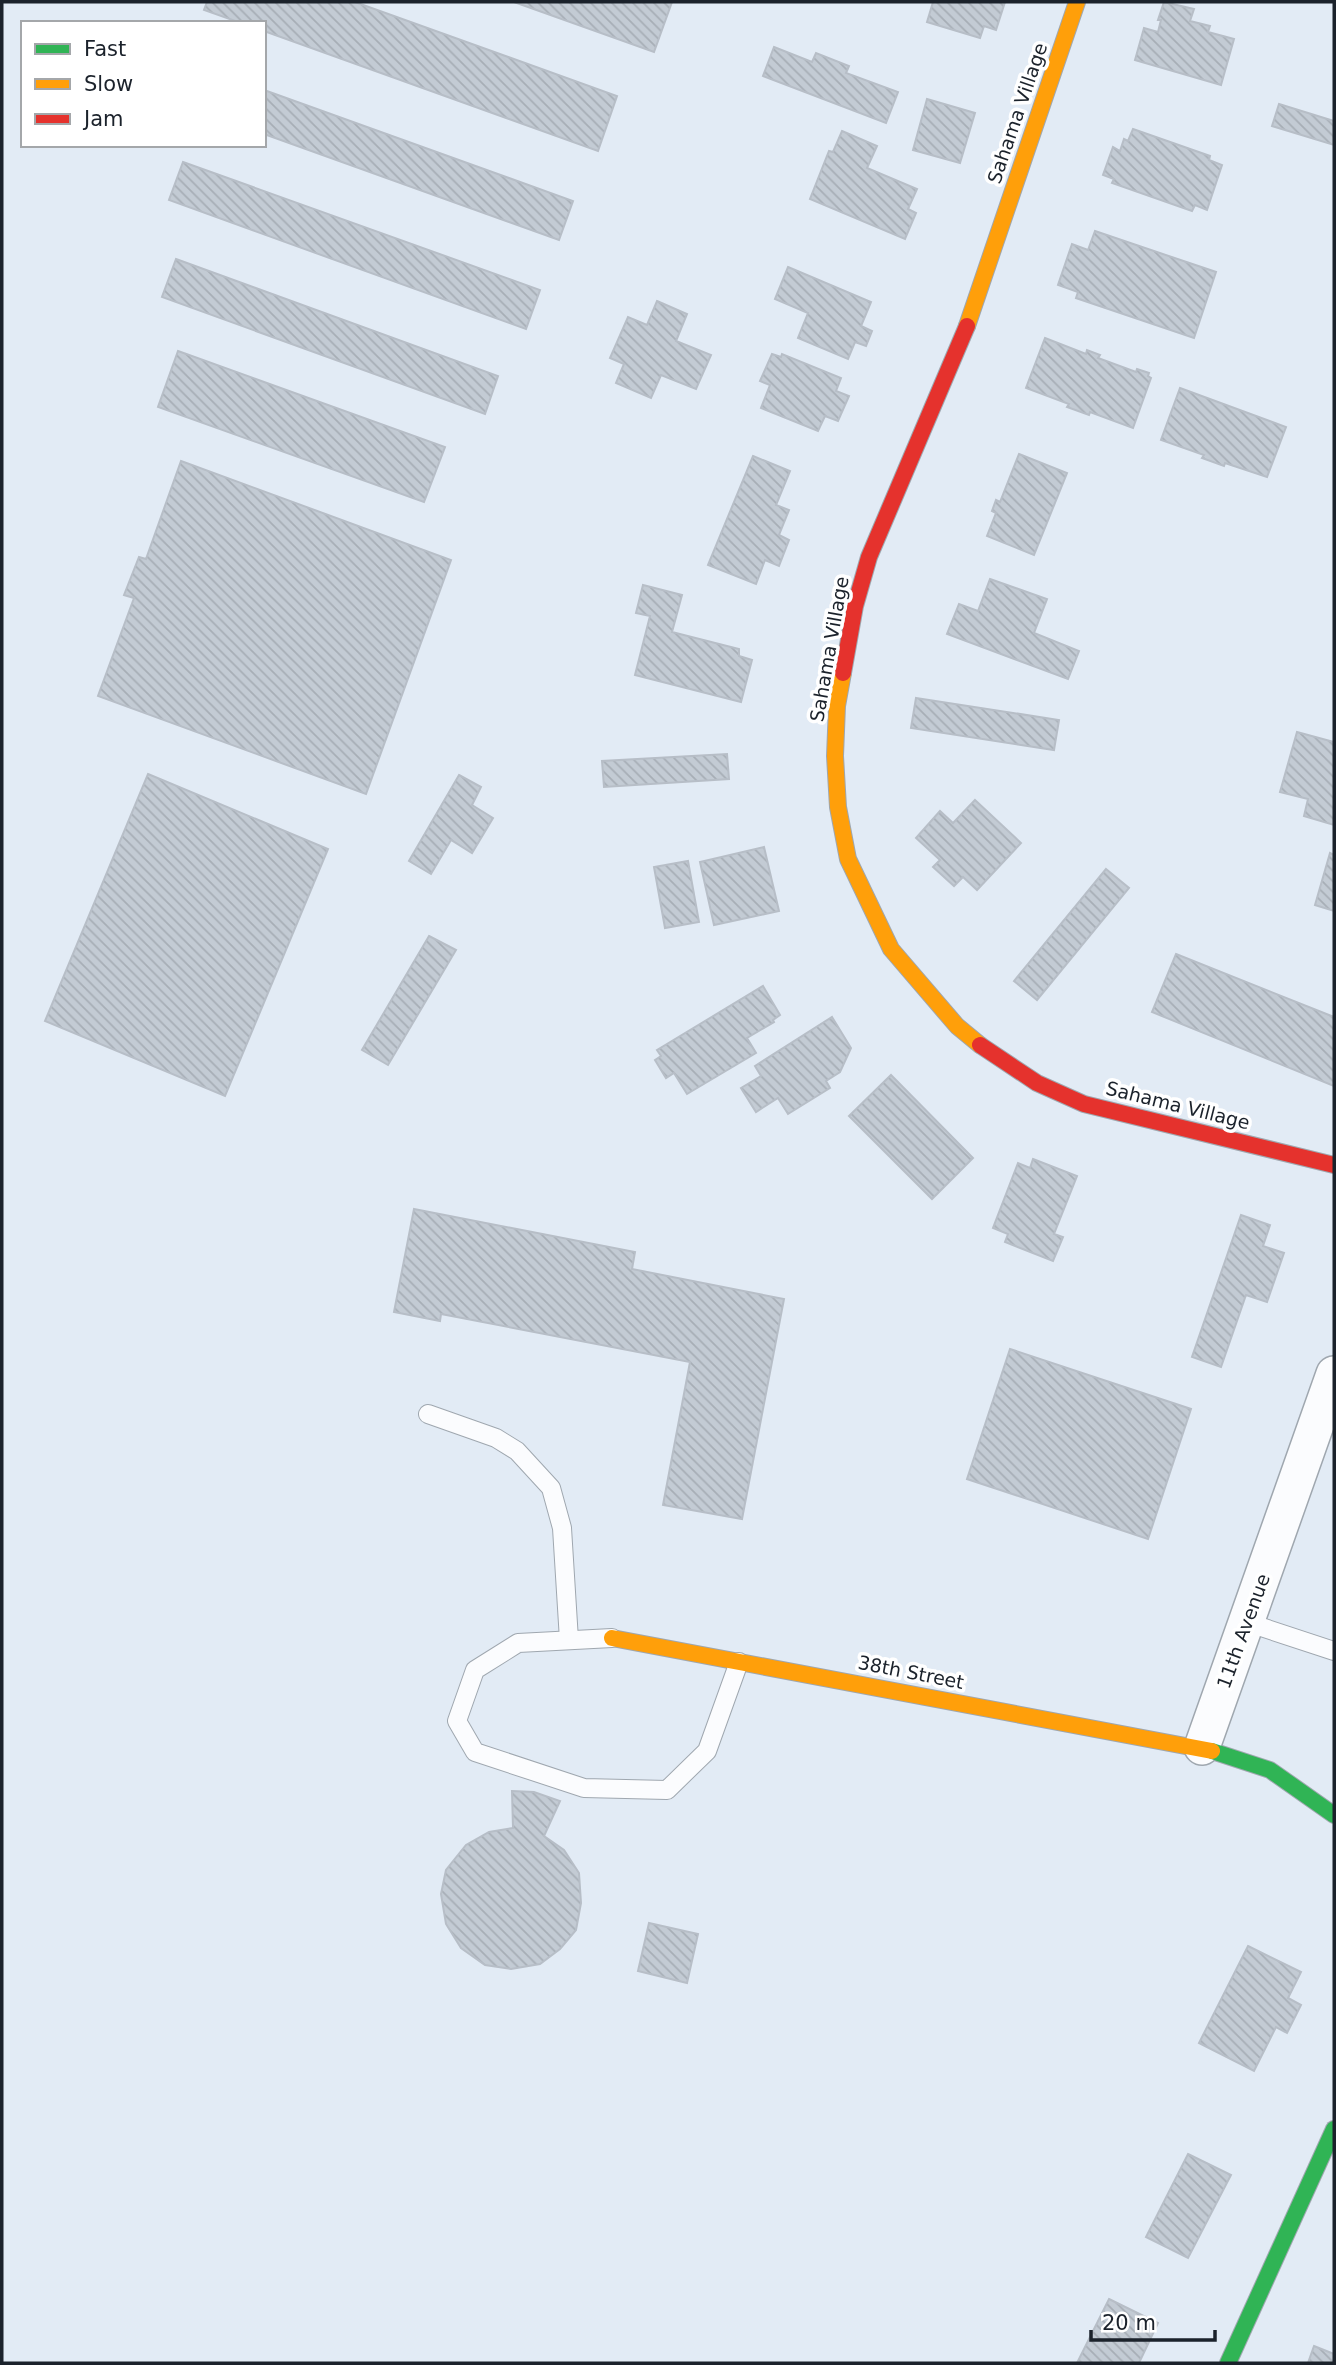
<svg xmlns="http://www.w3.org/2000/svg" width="1336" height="2365" viewBox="0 0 1336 2365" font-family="'DejaVu Sans',sans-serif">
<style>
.building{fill:url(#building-back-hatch);stroke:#b7bec7;stroke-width:2}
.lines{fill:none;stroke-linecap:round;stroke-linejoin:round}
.lane-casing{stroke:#9fa7af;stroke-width:20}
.street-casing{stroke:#9fa7af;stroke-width:38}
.fast-casing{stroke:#9fa7af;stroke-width:18}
.slow-casing{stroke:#9fa7af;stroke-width:18}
.jam-casing{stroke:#9fa7af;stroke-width:18}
.lane{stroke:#fbfcfe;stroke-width:18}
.street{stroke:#fbfcfe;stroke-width:35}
.fast{stroke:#30b455;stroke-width:16}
.slow{stroke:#ff9f0a;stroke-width:16}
.jam{stroke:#e5322d;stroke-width:16}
.labels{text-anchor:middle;stroke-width:7;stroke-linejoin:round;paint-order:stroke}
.street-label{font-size:19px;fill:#1b222b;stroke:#fff}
</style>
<defs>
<pattern id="building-back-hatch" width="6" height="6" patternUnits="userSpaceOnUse" patternTransform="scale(1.75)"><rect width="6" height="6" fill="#c3cbd4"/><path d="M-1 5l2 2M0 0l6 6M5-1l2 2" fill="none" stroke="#a7aeb6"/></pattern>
</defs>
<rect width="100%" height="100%" fill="#e2ebf5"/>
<g class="building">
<path d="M 207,2 L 355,2 L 617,96 L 598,151 L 264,31 L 264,23 L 241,23 L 204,10 Z"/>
<path d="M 514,2 L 672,2 L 654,52 Z"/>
<path d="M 933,2 L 1005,2 L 996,30 L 984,26 L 980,38 L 927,22 Z"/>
<path d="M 1164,2 L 1194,9 L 1190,21 L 1210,26 L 1208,32 L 1234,39 L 1221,85 L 1135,60 L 1144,28 L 1158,32 L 1161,20 L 1158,20 Z"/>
<path d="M 774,47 L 812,62 L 816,53 L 849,66 L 846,73 L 898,92 L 886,123 L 763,76 Z"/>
<path d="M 264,90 L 573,201 L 559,240 L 264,134 Z"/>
<path d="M 927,99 L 975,113 L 960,163 L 913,150 Z"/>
<path d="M 1279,104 L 1334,121 L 1334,145 L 1272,126 Z"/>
<path d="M 1133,129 L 1210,156 L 1209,160 L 1222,165 L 1207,210 L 1195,205 L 1192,211 L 1112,183 L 1114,179 L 1103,175 L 1113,147 L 1120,151 L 1124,139 L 1128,141 Z"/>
<path d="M 842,131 L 877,146 L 867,168 L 917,189 L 908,209 L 916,213 L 905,239 L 810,199 L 829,151 L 833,152 Z"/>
<path d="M 183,162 L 540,290 L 526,329 L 169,200 Z"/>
<path d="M 1095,231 L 1216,272 L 1194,338 L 1076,298 L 1078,292 L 1058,285 L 1072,244 L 1088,250 Z"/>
<path d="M 176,259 L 498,376 L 485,414 L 162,297 Z"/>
<path d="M 788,267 L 871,302 L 861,326 L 872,331 L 866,346 L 855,342 L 848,359 L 798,338 L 808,313 L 775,299 Z"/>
<path d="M 657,301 L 687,314 L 676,341 L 711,355 L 696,389 L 661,375 L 651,398 L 616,383 L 624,364 L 610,358 L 628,317 L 647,325 Z"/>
<path d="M 1045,338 L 1086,354 L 1087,350 L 1100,355 L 1098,358 L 1136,372 L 1137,369 L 1149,373 L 1148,376 L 1151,378 L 1133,428 L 1090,412 L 1089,415 L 1067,407 L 1069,404 L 1026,388 Z"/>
<path d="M 178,351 L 445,447 L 424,502 L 158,407 Z"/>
<path d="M 772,354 L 781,357 L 782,354 L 841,378 L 836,391 L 849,396 L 838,421 L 825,416 L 818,431 L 761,408 L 770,385 L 760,381 Z"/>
<path d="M 1180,388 L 1286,427 L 1267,477 L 1225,463 L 1224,466 L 1202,458 L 1204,455 L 1161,440 Z"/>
<path d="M 1019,454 L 1067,473 L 1034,555 L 987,536 L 996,513 L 992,511 L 996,500 L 1000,502 Z"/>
<path d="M 753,456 L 790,471 L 776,505 L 789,510 L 779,535 L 789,540 L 779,566 L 765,560 L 756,584 L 708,565 Z"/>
<path d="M 181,461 L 451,560 L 366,794 L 98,696 L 134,598 L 124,595 L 139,557 L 146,559 Z"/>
<path d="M 990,579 L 1047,599 L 1034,633 L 1079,651 L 1068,679 L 947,634 L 959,604 L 978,611 Z"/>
<path d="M 643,585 L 682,595 L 672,632 L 739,649 L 739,656 L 752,660 L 741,702 L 635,675 L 650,616 L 636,613 Z"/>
<path d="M 916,698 L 1059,720 L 1054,750 L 911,728 Z"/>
<path d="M 1297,732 L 1334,742 L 1334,825 L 1304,816 L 1308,799 L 1280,792 Z"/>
<path d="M 727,754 L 729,779 L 604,787 L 602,761 Z"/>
<path d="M 148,774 L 328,849 L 225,1096 L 45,1021 Z"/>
<path d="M 459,775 L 481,787 L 472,805 L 493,818 L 472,853 L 451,840 L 431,874 L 409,861 Z"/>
<path d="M 975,800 L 1021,843 L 977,890 L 963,877 L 954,886 L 933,867 L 940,860 L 916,838 L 940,811 L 953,823 Z"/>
<path d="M 764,847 L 779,911 L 714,925 L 700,862 Z"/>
<path d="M 1330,853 L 1334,855 L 1334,911 L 1315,905 Z"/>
<path d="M 688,861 L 699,922 L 665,928 L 654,867 Z"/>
<path d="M 1106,869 L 1129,888 L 1037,1000 L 1014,981 Z"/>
<path d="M 429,936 L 456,950 L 388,1065 L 362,1050 Z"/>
<path d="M 1176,954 L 1334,1017 L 1334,1086 L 1152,1012 Z"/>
<path d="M 763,986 L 780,1015 L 773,1020 L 774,1022 L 747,1038 L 756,1053 L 687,1094 L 674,1073 L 666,1078 L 655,1060 L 661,1056 L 657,1050 Z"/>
<path d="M 832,1017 L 851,1048 L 840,1072 L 826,1081 L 830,1088 L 788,1114 L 778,1098 L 756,1112 L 741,1088 L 761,1076 L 755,1066 Z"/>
<path d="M 891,1075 L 973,1158 L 932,1199 L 849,1116 Z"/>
<path d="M 1033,1159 L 1077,1176 L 1054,1234 L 1063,1237 L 1053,1261 L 1005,1242 L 1008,1234 L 993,1228 L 1018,1163 L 1030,1168 Z"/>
<path d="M 414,1209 L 635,1252 L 632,1269 L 784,1299 L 742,1519 L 663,1505 L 690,1362 L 441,1314 L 440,1321 L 394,1312 Z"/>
<path d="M 1241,1215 L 1270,1225 L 1263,1246 L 1284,1253 L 1267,1302 L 1246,1295 L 1221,1367 L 1192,1357 Z"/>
<path d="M 1010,1349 L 1191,1409 L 1148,1539 L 967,1479 Z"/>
<path d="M 512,1791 L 534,1792 L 560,1801 L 544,1836 L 564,1850 L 579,1873 L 581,1903 L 576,1930 L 560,1949 L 540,1964 L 511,1969 L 485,1965 L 461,1948 L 446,1924 L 441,1894 L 446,1870 L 466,1845 L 489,1832 L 513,1828 Z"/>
<path d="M 649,1923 L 698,1934 L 687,1983 L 638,1971 Z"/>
<path d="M 1248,1946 L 1301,1972 L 1288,1998 L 1301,2005 L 1287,2033 L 1276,2027 L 1254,2071 L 1199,2043 Z"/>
<path d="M 1188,2154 L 1231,2175 L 1188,2258 L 1146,2237 Z"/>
<path d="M 1109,2299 L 1158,2323 L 1139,2363 L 1077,2363 Z"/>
<path d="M 1314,2346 L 1334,2354 L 1334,2363 L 1308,2363 Z"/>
</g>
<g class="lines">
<g class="lane-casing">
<g id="lane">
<path d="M 428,1414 L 496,1438 L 517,1451 L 551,1488 L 562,1528 L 569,1640"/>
<path d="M 1246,1622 L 1334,1651"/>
<path d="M 612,1638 L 518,1643 L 475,1670 L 457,1721 L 475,1752 L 584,1788 L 667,1790 L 707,1751 L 739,1662"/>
</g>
</g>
<g class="street-casing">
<path id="street" d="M 1202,1747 L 1334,1374"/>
</g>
<g class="fast-casing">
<g id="fast">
<path d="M 1212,1751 L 1270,1770 L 1334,1815"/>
<path d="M 1228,2363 L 1334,2129"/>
</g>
</g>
<g class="slow-casing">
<g id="slow">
<path d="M 967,326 L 1077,2"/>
<path d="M 843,673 L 837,706 L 835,756 L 838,807 L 848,859 L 891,949 L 957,1026 L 980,1045"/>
<path d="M 612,1638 L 1212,1751"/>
</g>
</g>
<g class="jam-casing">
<g id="jam">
<path d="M 843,673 L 855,606 L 869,557 L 967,326"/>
<path d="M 980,1045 L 1037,1083 L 1084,1104 L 1334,1165"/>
</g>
</g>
<use href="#lane" class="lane"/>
<use href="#street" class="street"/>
<use href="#fast" class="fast"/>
<use href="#slow" class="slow"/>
<use href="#jam" class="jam"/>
</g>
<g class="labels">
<g class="street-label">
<text transform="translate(1017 113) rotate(-71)" y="7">Sahama Village</text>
<text transform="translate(829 649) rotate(-80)" y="7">Sahama Village</text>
<text transform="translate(1178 1105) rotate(14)" y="7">Sahama Village</text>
<text transform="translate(1243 1631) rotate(-70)" y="7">11th Avenue</text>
<text transform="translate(911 1672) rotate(11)" y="7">38th Street</text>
</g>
</g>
<rect width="1336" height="2365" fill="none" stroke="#1b222b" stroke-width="7"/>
<rect x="21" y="21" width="245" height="126" fill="#ffffff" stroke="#a4a7aa" stroke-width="2"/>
<rect x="35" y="44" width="35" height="10" fill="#30b455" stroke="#a4a7aa" stroke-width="2"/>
<text x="84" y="56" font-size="21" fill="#1b222b">Fast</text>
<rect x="35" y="79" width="35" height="10" fill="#ff9f0a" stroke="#a4a7aa" stroke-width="2"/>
<text x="84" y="91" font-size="21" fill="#1b222b">Slow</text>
<rect x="35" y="114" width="35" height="10" fill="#e5322d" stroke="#a4a7aa" stroke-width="2"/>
<text x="84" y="126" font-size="21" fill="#1b222b">Jam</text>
<path d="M1091 2330v10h124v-10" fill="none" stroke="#1b222b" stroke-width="3.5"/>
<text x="1102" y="2330" font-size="21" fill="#1b222b" stroke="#ffffff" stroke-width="5" paint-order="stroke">20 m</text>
</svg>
